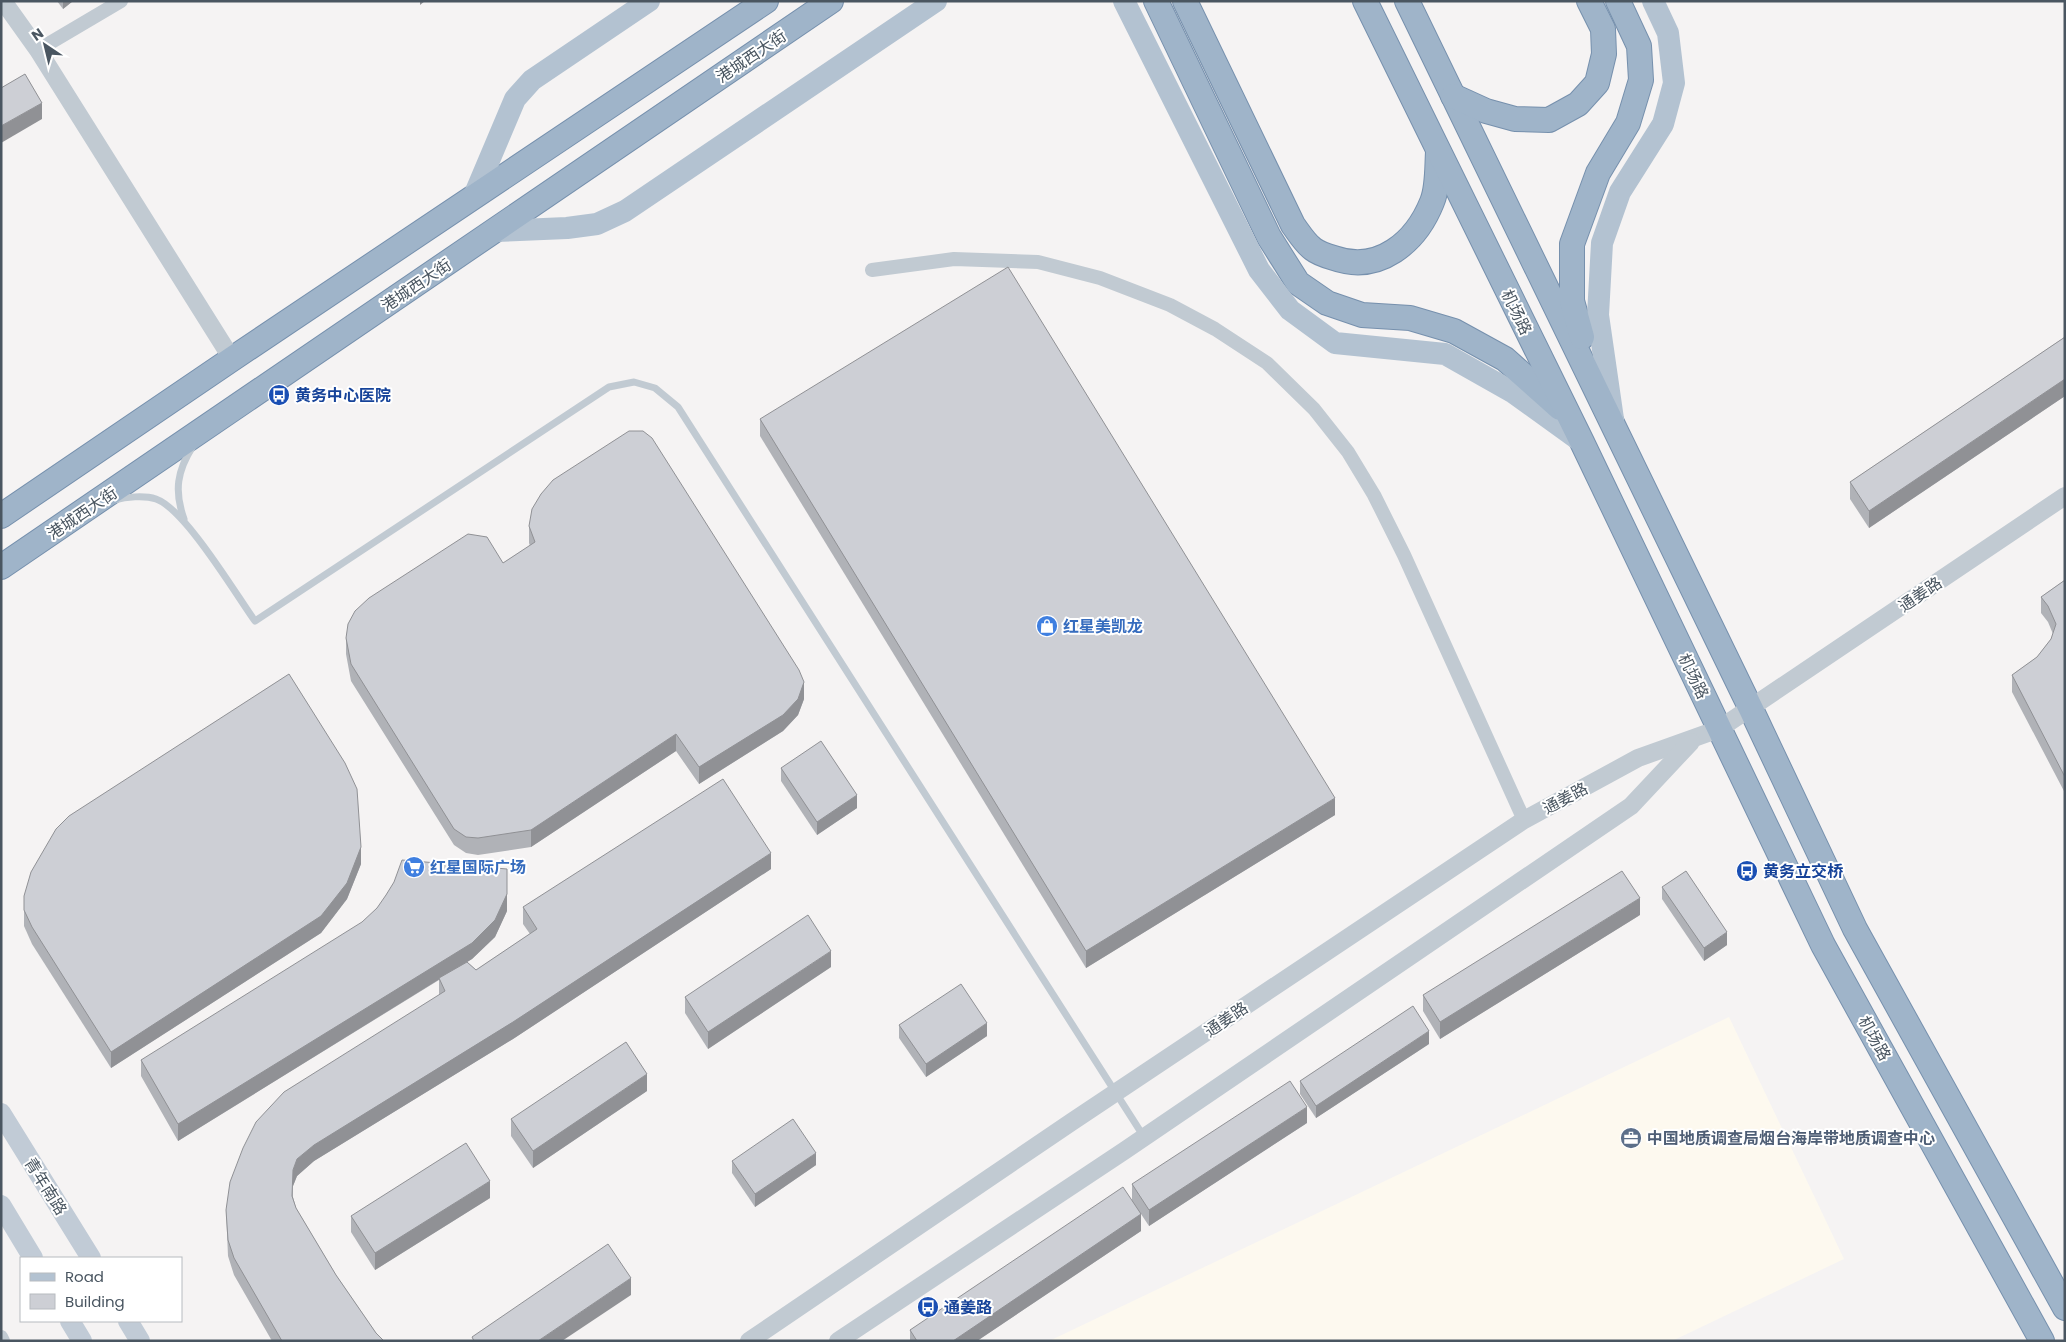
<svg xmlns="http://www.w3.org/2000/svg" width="2066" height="1342" viewBox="0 0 2066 1342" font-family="Poppins,'Noto Sans SC',sans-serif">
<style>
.commercial{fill:#fdf9ef}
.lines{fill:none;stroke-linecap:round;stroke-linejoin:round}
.trunk-casing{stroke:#7690ad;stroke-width:26}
.service{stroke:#c1cad2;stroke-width:7}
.minor{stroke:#c1cad2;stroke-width:14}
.tertiary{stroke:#c1cad2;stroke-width:18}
.secondary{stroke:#c1cbd6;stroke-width:20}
.primary{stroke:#b3c2d1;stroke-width:22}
.trunk{stroke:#9fb4c9;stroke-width:24}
.wall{fill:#b0b2b7}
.shaded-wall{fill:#909195}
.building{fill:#cdcfd5;stroke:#909195}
.labels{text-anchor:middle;stroke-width:4;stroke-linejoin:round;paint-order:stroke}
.street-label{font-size:16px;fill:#4a5661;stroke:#fff}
.transit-label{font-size:16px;font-weight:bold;fill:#164399;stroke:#fff;text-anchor:start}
.shop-label{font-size:16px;font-weight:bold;fill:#366cbe;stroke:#fff;text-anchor:start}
.service-label{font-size:16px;font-weight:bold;fill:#4e5e75;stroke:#fff;text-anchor:start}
</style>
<rect width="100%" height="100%" fill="#f5f3f3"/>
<path class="commercial" d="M 1729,1017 L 1844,1259 L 1672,1341 L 1049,1341 Z"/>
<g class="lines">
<g class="trunk-casing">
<g id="trunk">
<path d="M 1156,1 L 1269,237 L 1298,283 L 1327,303 L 1362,315 L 1410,318 L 1454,331 L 1505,359 L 1560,408"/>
<path d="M 1185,1 L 1293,225 C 1299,233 1305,243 1313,249 C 1318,253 1327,256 1334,258 C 1379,274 1416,242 1432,202 C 1438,188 1437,167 1438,152"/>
<path d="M 1365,1 L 1582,442 L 1823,945 L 2042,1341"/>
<path d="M 1407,1 L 1751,709 L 1855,929 L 2065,1308"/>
<path d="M 1453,96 L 1486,111 L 1515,119 L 1549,120 L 1578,104 L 1597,83 L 1604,54 L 1603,29 L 1589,1"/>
<path d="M 1582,337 L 1572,301 L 1572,244 L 1598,173 L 1628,123 L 1641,80 L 1639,46 L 1618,1"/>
<path d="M 1,516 L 232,359 L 766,1"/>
<path d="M 1,567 L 831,1"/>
</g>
</g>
<g class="service">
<path d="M 114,500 C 126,497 144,495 156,499 C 185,509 235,593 255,621 L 609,387 L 634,382 L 655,388 L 678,407 L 1144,1137"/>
<path d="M 184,519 C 174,491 177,471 193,446"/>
</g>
<g class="minor">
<path d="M 38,50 L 121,1"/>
<path d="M 872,270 L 954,259 L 1038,262 L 1100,278 L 1170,305 L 1215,329 L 1267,363 L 1314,409 L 1348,452 L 1374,495 L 1404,555 L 1524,820"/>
<path d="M 1,1337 L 3,1341"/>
</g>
<g class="tertiary">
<path d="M 3,1 L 38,50 L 232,359"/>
<path d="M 749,1341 L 1073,1121 L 1524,820 L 1638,758 L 1719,729 L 2065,496"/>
<path d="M 838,1341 L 1124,1151 L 1631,806 L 1691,742"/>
</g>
<g class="secondary">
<path d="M 1,1113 L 91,1258"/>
<path d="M 1,1205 L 33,1258"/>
<path d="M 70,1321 L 82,1341"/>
<path d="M 128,1321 L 140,1341"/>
</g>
<g class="primary">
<path d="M 1124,1 L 1259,270 L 1290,310 L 1335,343 L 1445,354 L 1514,393 L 1582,442"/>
<path d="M 474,196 L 515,99 L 532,80 L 649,1"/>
<path d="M 495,231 L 567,228 L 597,224 L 625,211 L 936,1"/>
<path d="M 1613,419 L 1598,315 L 1602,243 L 1620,192 L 1663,124 L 1674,83 L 1668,33 L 1653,1"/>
</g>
<use href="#trunk" class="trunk"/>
</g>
<g class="wall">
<path d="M 57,1 L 73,1 L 63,9 Z"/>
<path d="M 2065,337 L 2065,396 L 1869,528 L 1850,499 L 1850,482 Z"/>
<path d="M 760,419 L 1335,815 L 1086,968 L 760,436 Z"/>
<path d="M 529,526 L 804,699 L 798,715 L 783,731 L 699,784 L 676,751 L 531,847 L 478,855 L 466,853 L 454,845 L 351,681 L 346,654 L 346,638 L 503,563 L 530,546 L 529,543 Z"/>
<path d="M 2065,580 L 2065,793 L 2012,692 L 2012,675 L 2037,657 L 2051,639 L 2053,634 L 2048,622 L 2041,613 L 2041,597 Z"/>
<path d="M 781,768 L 857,808 L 817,835 L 781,781 Z"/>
<path d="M 361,864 L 347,899 L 321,933 L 111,1068 L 32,944 L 24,926 L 24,896 Z"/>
<path d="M 771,869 L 513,1039 L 314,1161 L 297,1176 L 293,1186 L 293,1197 L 296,1208 L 336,1275 L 376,1333 L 384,1341 L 272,1341 L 234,1275 L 228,1256 L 226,1210 L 439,995 L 439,980 L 178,1141 L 141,1076 L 141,1060 L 507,911 L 495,937 L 472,959 L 467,962 L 476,970 L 530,934 L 523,924 L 523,907 Z"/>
<path d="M 1662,887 L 1727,945 L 1704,961 L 1662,899 Z"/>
<path d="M 1640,915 L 1440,1039 L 1423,1011 L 1423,995 Z"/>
<path d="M 831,967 L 708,1049 L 685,1013 L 685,997 Z"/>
<path d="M 899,1025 L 987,1036 L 926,1077 L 899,1038 Z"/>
<path d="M 1429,1044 L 1316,1118 L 1300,1094 L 1300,1081 Z"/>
<path d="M 647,1091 L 533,1168 L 511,1136 L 511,1119 Z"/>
<path d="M 1307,1123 L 1149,1226 L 1141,1214 L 1141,1231 L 977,1341 L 910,1341 L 910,1330 L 1132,1201 L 1132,1184 Z"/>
<path d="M 732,1161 L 816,1165 L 755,1207 L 732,1173 Z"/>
<path d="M 490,1198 L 375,1270 L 351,1232 L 351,1216 Z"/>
</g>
<g class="shaded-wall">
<path d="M 63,1 L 73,1 L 63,9 Z"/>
<path d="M 420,1 L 425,1 L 420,5 Z"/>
<path d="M 42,103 L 42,119 L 1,143 L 1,126 Z"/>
<path d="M 2065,379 L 2065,396 L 1869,528 L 1869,511 Z"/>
<path d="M 804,682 L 804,699 L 798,715 L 783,731 L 699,784 L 699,767 Z"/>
<path d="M 676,734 L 676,751 L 531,847 L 531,830 Z"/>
<path d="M 857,795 L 857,808 L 817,835 L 817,822 Z"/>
<path d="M 1335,798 L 1335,815 L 1086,968 L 1086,951 Z"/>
<path d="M 361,847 L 361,864 L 347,899 L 321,933 L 111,1068 L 111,1052 Z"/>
<path d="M 771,853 L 771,869 L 513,1039 L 314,1161 L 297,1176 L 293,1186 L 293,1170 L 297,1159 L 314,1145 Z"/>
<path d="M 507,869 L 507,911 L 495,937 L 472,959 L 178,1141 L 178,1124 Z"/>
<path d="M 1640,898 L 1640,915 L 1440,1039 L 1440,1022 Z"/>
<path d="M 1727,932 L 1727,945 L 1704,961 L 1704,948 Z"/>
<path d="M 831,951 L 831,967 L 708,1049 L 708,1032 Z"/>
<path d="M 987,1023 L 987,1036 L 926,1077 L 926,1064 Z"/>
<path d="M 1429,1031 L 1429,1044 L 1316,1118 L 1316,1106 Z"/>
<path d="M 647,1074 L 647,1091 L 533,1168 L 533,1151 Z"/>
<path d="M 1307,1107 L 1307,1123 L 1149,1226 L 1149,1210 Z"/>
<path d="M 816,1153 L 816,1165 L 755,1207 L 755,1194 Z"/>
<path d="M 490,1181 L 490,1198 L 375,1270 L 375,1253 Z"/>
<path d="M 1141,1214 L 1141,1231 L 977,1341 L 953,1341 Z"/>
<path d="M 631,1278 L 631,1295 L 562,1341 L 538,1341 Z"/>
</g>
<g class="building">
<path d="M 25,74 L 42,103 L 1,126 L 1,88 Z"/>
<path d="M 1008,267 L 1335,798 L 1086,951 L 760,419 Z"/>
<path d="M 2065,337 L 2065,379 L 1869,511 L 1850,482 Z"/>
<path d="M 629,431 L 643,431 L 652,438 L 799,670 L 804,682 L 798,699 L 783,715 L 699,767 L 676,734 L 531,830 L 478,838 L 466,837 L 454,829 L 351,664 L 346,638 L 348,624 L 355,611 L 369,598 L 468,534 L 487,537 L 503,563 L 535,542 L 529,526 L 532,509 L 541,494 L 553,480 Z"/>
<path d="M 2065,580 L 2065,777 L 2012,675 L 2037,657 L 2051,639 L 2056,624 L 2048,606 L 2041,597 Z"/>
<path d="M 289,674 L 345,763 L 357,789 L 361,847 L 347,883 L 321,916 L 111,1052 L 32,927 L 24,910 L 24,896 L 31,872 L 56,829 L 69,816 Z"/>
<path d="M 821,741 L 857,795 L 817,822 L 781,768 Z"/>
<path d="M 723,779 L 771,853 L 513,1022 L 314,1145 L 297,1159 L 293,1170 L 292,1196 L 296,1208 L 336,1275 L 376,1333 L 384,1341 L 282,1341 L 234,1258 L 228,1240 L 226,1210 L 230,1182 L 243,1148 L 256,1122 L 284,1092 L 445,991 L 439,978 L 467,962 L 476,970 L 537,929 L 523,907 Z"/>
<path d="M 402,860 L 507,869 L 507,894 L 495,920 L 472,943 L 178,1124 L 141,1060 L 362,922 L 377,908 L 386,895 L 394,882 Z"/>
<path d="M 1622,871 L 1640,898 L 1440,1022 L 1423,995 Z"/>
<path d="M 1686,871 L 1727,932 L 1704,948 L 1662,887 Z"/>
<path d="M 808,915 L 831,951 L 708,1032 L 685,997 Z"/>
<path d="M 961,984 L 987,1023 L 926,1064 L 899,1025 Z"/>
<path d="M 1413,1006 L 1429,1031 L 1316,1106 L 1300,1081 Z"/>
<path d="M 626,1042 L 647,1074 L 533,1151 L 511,1119 Z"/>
<path d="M 1290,1081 L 1307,1107 L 1149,1210 L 1132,1184 Z"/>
<path d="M 793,1119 L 816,1153 L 755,1194 L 732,1161 Z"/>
<path d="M 466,1143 L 490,1181 L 375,1253 L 351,1216 Z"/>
<path d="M 1123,1187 L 1141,1214 L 953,1341 L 917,1341 L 910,1330 Z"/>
<path d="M 608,1244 L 631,1278 L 538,1341 L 474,1341 L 472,1337 Z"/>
</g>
<defs>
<g id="bus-disc" transform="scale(1.125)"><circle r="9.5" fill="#1a4fb4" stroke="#fff"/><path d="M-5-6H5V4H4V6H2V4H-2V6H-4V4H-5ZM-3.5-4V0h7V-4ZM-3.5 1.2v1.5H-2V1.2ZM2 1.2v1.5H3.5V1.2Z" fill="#fff"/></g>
<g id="shop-disc" transform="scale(1.125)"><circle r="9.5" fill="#3f7fe0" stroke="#fff"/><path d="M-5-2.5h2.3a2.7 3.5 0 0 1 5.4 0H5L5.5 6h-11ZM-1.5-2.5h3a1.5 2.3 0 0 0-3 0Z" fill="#fff"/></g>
<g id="supermarket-disc" transform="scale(1.125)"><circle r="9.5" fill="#3f7fe0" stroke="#fff"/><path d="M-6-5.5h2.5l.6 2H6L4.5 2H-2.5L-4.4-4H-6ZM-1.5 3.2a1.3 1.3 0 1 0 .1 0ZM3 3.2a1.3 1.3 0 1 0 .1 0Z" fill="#fff"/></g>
<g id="office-disc" transform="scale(1.125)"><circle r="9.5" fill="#5c6f8a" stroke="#fff"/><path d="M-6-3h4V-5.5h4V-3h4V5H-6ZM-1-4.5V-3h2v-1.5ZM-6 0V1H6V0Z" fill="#fff"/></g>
</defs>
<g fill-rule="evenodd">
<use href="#bus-disc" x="279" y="395"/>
<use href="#shop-disc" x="1047" y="626"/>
<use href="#supermarket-disc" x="414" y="867"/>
<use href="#bus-disc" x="1747" y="871"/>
<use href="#office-disc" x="1631" y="1138"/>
<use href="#bus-disc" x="928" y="1307"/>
</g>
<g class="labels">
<g class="street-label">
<text transform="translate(751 56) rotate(-34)" y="6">港城西大街</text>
<text transform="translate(416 285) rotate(-34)" y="6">港城西大街</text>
<text transform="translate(1517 312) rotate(64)" y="6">机场路</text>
<text transform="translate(82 513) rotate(-34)" y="6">港城西大街</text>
<text transform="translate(1920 594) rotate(-34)" y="6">通姜路</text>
<text transform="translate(1694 676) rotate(64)" y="6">机场路</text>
<text transform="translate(1565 798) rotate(-28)" y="6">通姜路</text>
<text transform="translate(1226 1019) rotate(-34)" y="6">通姜路</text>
<text transform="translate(1875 1038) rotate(61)" y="6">机场路</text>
<text transform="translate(46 1186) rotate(58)" y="6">青年南路</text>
</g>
<g class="transit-label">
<text x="295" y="401">黄务中心医院</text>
<text x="1763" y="877">黄务立交桥</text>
<text x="944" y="1313">通姜路</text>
</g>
<g class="shop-label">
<text x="1063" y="632">红星美凯龙</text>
<text x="430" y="873">红星国际广场</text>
</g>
<g class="service-label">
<text x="1647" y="1144">中国地质调查局烟台海岸带地质调查中心</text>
</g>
</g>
<rect width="2066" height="1342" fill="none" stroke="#4a5661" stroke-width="5"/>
<rect x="20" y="1257" width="162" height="65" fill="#ffffff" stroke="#b7bbc0"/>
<rect x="30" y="1273" width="25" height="8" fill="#b3c2d1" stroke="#b7bbc0"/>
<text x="65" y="1282" font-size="15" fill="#4a5661">Road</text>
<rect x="30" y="1294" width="25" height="15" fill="#cdcfd5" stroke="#b7bbc0"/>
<text x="65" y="1307" font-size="15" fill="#4a5661">Building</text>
<g transform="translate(45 45) rotate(325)" stroke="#ffffff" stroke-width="4" paint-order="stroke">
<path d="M0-4L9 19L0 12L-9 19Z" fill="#4a5661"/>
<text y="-8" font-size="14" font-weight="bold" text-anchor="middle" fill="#4a5661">N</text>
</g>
</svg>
